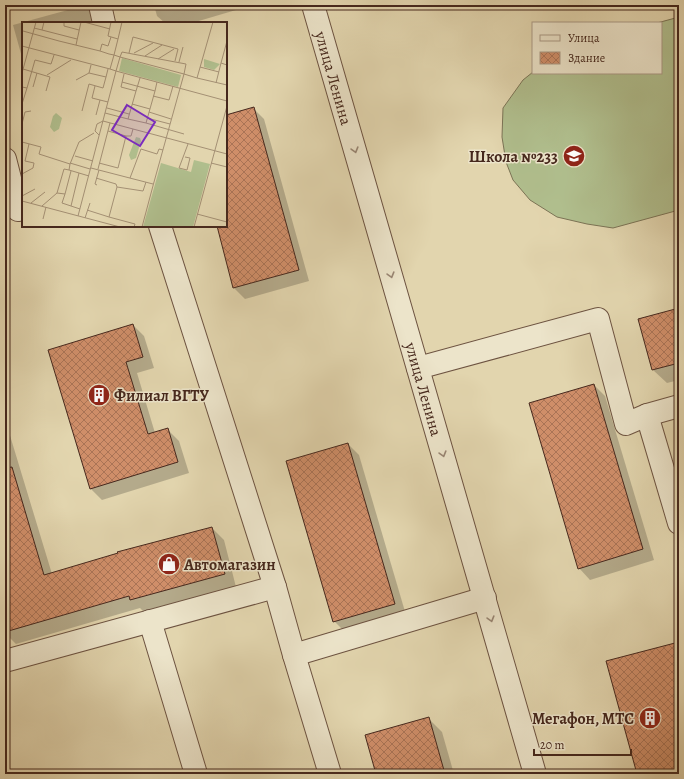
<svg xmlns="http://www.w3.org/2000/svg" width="684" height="779" viewBox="0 0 684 779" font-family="Alegreya,serif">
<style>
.grass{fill:#b0be8d;stroke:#7b7355}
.shadow{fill:#0003}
.building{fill:url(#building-cross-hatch);stroke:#46281d}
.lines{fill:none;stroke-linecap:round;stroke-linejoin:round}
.minor-casing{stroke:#6d5341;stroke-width:24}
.minor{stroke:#ece4ca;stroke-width:22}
.oneway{stroke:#998674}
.labels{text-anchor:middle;stroke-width:3;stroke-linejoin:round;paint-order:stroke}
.street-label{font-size:16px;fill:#46281d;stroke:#ece4ca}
.poi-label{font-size:16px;font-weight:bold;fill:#46281d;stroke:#ece4ca;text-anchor:end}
.inset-road{fill:none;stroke:#a49074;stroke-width:1}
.view{fill:#7b2cbf;fill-opacity:0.15;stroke:#7b2cbf;stroke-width:2}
.inset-edge{fill:none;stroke:#46281d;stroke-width:2}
</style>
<defs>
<pattern id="building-cross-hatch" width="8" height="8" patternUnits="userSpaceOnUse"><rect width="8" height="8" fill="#cf8e69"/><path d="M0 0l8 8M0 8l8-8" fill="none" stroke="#aa7456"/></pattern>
</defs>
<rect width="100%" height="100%" fill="#e2d5ae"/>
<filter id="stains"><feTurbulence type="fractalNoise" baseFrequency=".005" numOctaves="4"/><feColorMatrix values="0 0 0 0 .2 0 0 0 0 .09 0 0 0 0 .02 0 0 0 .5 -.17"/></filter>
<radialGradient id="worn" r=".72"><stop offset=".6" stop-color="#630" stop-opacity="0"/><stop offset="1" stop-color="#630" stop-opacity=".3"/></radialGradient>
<path class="grass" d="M 679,17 L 679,210 L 613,228 L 587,224 L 557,217 L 530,200 L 513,180 L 506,162 L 502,137 L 503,108 L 523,80 L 533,72 L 533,73 L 661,73 L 661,23 L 657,23 Z"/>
<g class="shadow">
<path d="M 86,5 L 98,16 L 99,23 L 23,23 L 23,61 L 13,25 Z"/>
<path d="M 154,5 L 235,5 L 236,10 L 192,23 L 165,23 L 157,16 Z"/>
<path d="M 253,108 L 264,119 L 309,281 L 245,299 L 234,288 L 218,226 L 226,226 L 226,116 Z"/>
<path d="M 679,309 L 679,380 L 667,383 L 653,370 L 639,320 Z"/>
<path d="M 133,325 L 144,336 L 154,368 L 137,373 L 155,433 L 168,430 L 179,441 L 189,473 L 102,500 L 91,489 L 49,350 Z"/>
<path d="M 594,385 L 605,396 L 654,560 L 590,580 L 579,568 Z"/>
<path d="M 5,419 L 52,574 L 212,528 L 224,540 L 236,587 L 143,611 L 140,608 L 16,644 L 5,633 Z"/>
<path d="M 348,444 L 359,455 L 406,615 L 345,632 L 334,621 Z"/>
<path d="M 675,644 L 679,648 L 679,774 L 638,774 Z"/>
<path d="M 428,718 L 442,732 L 454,774 L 377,774 Z"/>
</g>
<g class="building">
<path d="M 254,107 L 299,270 L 233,288 L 217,226 L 226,226 L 226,115 Z"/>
<path d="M 679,308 L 679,363 L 652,370 L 638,319 Z"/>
<path d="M 133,324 L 143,357 L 126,362 L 148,434 L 168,428 L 178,462 L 90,489 L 48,350 Z"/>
<path d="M 594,384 L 643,549 L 578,569 L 529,403 Z"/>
<path d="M 348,443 L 395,604 L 333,622 L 286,461 Z"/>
<path d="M 12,467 L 44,575 L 118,553 L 117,552 L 212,527 L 225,574 L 130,600 L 129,596 L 5,632 L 5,468 Z"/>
<path d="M 675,643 L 679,657 L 679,774 L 637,774 L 606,661 Z"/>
<path d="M 429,717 L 445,774 L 376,774 L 365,735 Z"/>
</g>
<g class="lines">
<g class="minor-casing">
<g id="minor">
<path d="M 100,5 L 104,23"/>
<path d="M 313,5 L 535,774"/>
<path d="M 5,159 L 18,210"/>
<path d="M 160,226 L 275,587"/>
<path d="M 418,368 L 598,319 L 626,424 L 647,415"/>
<path d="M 679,406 L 647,415 L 679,523"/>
<path d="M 150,621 L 196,774"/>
<path d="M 294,655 L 485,598"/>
<path d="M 5,661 L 275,587 L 294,655 L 330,774"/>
</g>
</g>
<use href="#minor" class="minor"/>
</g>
<defs><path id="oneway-chevron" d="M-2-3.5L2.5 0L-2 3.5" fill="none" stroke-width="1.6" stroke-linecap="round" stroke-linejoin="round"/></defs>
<g class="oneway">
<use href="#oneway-chevron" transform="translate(355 150) rotate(74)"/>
<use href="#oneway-chevron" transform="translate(391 275) rotate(74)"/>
<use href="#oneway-chevron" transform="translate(443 454) rotate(74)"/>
<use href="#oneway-chevron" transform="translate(491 619) rotate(74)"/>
</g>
<defs>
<g id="school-disc" transform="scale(1.15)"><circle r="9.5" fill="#8f2418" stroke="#ece4ca"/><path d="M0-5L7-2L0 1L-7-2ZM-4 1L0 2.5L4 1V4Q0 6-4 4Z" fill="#fff"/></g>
<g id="building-disc" transform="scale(1.15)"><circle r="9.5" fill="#8f2418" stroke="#ece4ca"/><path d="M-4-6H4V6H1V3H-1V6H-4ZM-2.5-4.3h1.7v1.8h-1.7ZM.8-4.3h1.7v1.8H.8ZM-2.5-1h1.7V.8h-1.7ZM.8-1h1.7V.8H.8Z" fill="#fff"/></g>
<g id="shop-disc" transform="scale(1.15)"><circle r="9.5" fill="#8f2418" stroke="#ece4ca"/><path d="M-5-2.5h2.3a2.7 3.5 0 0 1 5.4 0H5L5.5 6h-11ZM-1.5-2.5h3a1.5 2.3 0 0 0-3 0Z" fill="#fff"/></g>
</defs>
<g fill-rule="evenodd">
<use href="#school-disc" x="574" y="156"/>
<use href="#building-disc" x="99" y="395"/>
<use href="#shop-disc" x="169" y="564"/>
<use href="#building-disc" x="650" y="718"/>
</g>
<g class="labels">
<g class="street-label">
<text transform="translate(334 78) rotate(74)" y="6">улица Ленина</text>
<text transform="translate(424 389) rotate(74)" y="6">улица Ленина</text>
</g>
<g class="poi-label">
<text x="558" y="162">Школа №233</text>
<text x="114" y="401" text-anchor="start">Филиал ВГТУ</text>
<text x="184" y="570" text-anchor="start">Автомагазин</text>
<text x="634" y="724">Мегафон, МТС</text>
</g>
</g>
<g transform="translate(22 22)">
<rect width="205" height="205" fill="#e2d5ae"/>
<path d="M 182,37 L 198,42 L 192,48 L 182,45 ZM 34,91 L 40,96 L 37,107 L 32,110 L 28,105 L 31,94 ZM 114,115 L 118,116 L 119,119 L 114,136 L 109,138 L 107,133 Z" fill="#b0be8d"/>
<path d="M 100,36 L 159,53 L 156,65 L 97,49 ZM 172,138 L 188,142 L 171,205 L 121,205 L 139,141 L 169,150 Z" fill="#b0be8d"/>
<path class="inset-road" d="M 42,0 L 42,4 L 57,8M 62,0 L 88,7M 89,0 L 86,14 L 96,17M 12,6 L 20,8 L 22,0M 20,8 L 55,17M 1,9 L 37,19 L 78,29 L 87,32 L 92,33 L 98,35 L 94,49 L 88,47 L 92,33 L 96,17 L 100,0M 54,23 L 59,0M 0,24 L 88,47M 78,29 L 80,22 L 86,24 L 89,15M 107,31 L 111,15 L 156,27 L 153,39M 112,31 L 131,21M 123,34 L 140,23M 136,37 L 152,27M 157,40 L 161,25M 199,41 L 205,19M 178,45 L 197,50M 1,47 L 28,55 L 24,69M 0,51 L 14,0M 67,51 L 84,55 L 86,47M 102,52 L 99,65 L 114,69 L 118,56M 25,53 L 49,38M 175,56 L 191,0M 54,58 L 67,51 L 69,43M 100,60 L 133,69 L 135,60M 194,61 L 199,41 L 205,43M 73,64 L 70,76 L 86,80M 0,65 L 5,66 L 13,38 L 29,42 L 32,33M 11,65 L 15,51M 133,69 L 124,101 L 162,112M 131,74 L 147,78 L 151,64M 0,82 L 5,66M 110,82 L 128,87M 85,86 L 107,92M 60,89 L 67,62 L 81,66 L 84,55M 127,90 L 149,97M 83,91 L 106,97 L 114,69M 74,93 L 78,78M 125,96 L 148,102M 106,97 L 124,101M 0,102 L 3,90 L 9,89M 77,113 L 73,109 L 75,102 L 81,99 L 205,132M 104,114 L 109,114 L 111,107M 0,120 L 19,125 L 17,132 L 48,142 L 57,120 L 72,111M 53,134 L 71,139M 163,135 L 168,136 L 165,148 L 157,146 L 166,122M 48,141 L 68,147M 77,141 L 96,146 L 104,114 L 86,109M 189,141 L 205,145M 48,142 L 47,148 L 42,147 L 35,171 L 43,172 L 40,181 L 58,187M 69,146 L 131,162M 76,147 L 88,101M 47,148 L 67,154M 0,152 L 11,146 L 12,141 L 3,139 L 7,122M 74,156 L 94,162 L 95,165 L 121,169 L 124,160M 108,156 L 119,127 L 135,132 L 137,127 L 141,128M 75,163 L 73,162 L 77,148M 95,165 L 87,195 L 113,202 L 112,205M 43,172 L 49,149M 0,174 L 13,167M 0,179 L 98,205M 9,181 L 23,170M 20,184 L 35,171M 49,184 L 57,151M 65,188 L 87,195M 175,192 L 205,200M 56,194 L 94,49 L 205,79M 63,196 L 68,181M 21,197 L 24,185M 120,205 L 132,160 L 162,52 L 164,42 L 100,30 L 98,35 L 162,52 L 175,56 L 205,63M 172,205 L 205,84"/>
<path class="view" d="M 105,83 L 133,100 L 118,124 L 90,108 Z"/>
<rect width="205" height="205" class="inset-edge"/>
</g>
<rect width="684" height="779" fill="none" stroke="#e2d5ae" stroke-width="20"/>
<rect x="6" y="6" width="672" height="767" fill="none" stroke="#46281d" stroke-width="2"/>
<rect x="10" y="10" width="664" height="759" fill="none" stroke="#46281d"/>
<rect x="532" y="22" width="130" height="52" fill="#ece4ca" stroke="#aa9985"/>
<rect x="540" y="35" width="20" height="6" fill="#ece4ca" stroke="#aa9985"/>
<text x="568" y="42" font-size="12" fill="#46281d">Улица</text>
<rect x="540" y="52" width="20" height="12" fill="url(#building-cross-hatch)" stroke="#aa9985"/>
<text x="568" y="62" font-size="12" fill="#46281d">Здание</text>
<path d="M534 749v6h97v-6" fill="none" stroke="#46281d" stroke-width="2"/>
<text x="540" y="749" font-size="12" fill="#46281d" stroke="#ece4ca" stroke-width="3" paint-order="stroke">20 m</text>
<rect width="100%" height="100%" filter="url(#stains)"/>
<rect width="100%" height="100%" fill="url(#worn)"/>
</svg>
